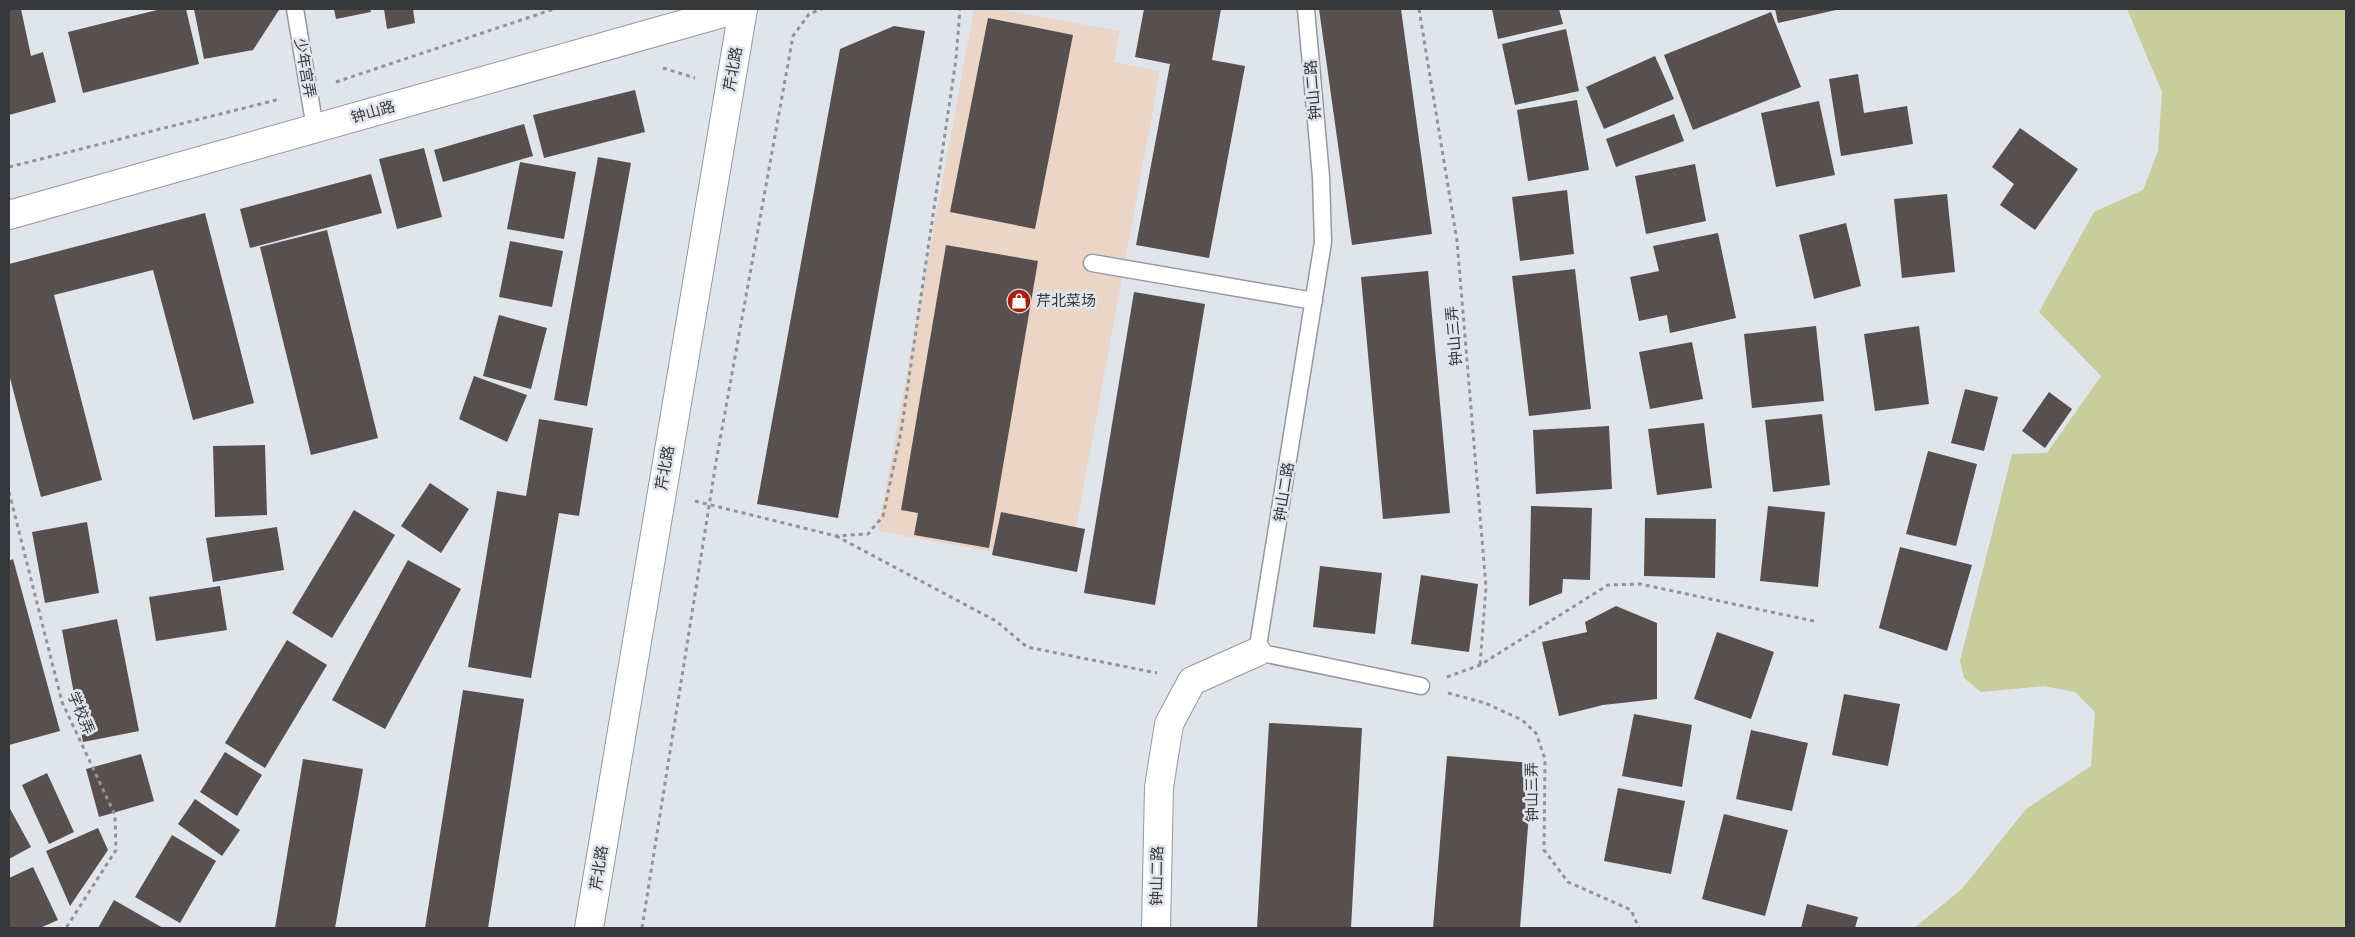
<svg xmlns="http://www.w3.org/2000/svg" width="2355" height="937" viewBox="0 0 2355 937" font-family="Overpass,'Noto Sans SC',sans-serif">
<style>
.commercial{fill:#ead5c7}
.green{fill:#c7ce9b}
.building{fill:#57504f}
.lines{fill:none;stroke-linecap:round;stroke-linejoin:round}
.lane-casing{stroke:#95989f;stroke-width:19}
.street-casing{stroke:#95989f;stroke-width:30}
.secondary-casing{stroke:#95989f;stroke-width:30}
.path{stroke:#919398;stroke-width:3;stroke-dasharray:4 4;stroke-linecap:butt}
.lane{stroke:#fff;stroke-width:16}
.street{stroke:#fff;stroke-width:28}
.secondary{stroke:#fff;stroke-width:28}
.labels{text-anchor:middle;stroke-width:5;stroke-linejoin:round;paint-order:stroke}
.street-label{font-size:15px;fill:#37383b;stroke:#e0e4eb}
.poi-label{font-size:15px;fill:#37383b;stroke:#e0e4eb;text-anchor:start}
</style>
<rect width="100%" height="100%" fill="#e0e4eb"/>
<path class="commercial" d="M 974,9 L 998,9 L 1120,31 L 1114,62 L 1160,71 L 1069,566 L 878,531 Z"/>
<path class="green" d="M 2127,9 L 2346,9 L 2346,928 L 1914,928 L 1962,889 L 2026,809 L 2091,766 L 2095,712 L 2075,692 L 2044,686 L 1981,692 L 1964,678 L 1960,661 L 2012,454 L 2047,453 L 2101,376 L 2039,312 L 2094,212 L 2143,190 L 2158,151 L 2162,92 Z"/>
<g class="building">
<path d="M 9,9 L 21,9 L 31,56 L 43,52 L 56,102 L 9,115 Z"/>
<path d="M 161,9 L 186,9 L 199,64 L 83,93 L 68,32 Z"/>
<path d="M 194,9 L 279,9 L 279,10 L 253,50 L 204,59 Z"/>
<path d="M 334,9 L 370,9 L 371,12 L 336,19 Z"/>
<path d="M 384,9 L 413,9 L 415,23 L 387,29 Z"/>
<path d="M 1144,9 L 1221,9 L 1212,60 L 1245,66 L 1209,258 L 1136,245 L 1170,64 L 1135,57 Z"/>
<path d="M 1319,9 L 1401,9 L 1432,234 L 1352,245 Z"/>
<path d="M 1492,9 L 1559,9 L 1563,24 L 1498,39 Z"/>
<path d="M 1775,9 L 1836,9 L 1836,10 L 1778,23 Z"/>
<path d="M 1771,12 L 1801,87 L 1693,130 L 1664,55 Z"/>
<path d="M 988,18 L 1073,35 L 1035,229 L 950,212 Z"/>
<path d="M 894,26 L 925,31 L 838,518 L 757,504 L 840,49 Z"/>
<path d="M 1566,29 L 1579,91 L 1515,105 L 1502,44 Z"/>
<path d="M 1655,56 L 1674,99 L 1604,129 L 1586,87 Z"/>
<path d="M 1858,74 L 1864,113 L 1907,106 L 1913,144 L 1841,156 L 1829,79 Z"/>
<path d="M 635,90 L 645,132 L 544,158 L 533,115 Z"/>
<path d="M 1577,100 L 1589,170 L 1528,181 L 1517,110 Z"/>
<path d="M 1819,101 L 1835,175 L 1776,187 L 1761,113 Z"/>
<path d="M 1674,114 L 1684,141 L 1616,167 L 1606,139 Z"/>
<path d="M 524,124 L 533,156 L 443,182 L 434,150 Z"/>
<path d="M 2020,128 L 2078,169 L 2035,230 L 2000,205 L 2014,184 L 1992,167 Z"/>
<path d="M 424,148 L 442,217 L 397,229 L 379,159 Z"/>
<path d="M 598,157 L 631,163 L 587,406 L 554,400 Z"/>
<path d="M 520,162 L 576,172 L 564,239 L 507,229 Z"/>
<path d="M 1695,164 L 1706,221 L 1646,234 L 1635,176 Z"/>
<path d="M 371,174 L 382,213 L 250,248 L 240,209 Z"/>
<path d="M 1567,190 L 1574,254 L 1520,261 L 1512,197 Z"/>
<path d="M 1947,194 L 1955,272 L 1902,278 L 1894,199 Z"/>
<path d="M 205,213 L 254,403 L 193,420 L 153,270 L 54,295 L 102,480 L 41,497 L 9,374 L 9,264 Z"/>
<path d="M 1846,223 L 1861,286 L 1814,299 L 1799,235 Z"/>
<path d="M 327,230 L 378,438 L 311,455 L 260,247 Z"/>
<path d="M 1718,233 L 1736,318 L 1670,333 L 1667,315 L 1639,321 L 1630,277 L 1659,271 L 1653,246 Z"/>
<path d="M 510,241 L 563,251 L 552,307 L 499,297 Z"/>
<path d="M 946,245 L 1038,261 L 989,548 L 914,535 L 918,513 L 901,510 Z"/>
<path d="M 1575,269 L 1591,409 L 1529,416 L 1512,276 Z"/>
<path d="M 1428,271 L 1450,513 L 1383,519 L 1361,277 Z"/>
<path d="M 1134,292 L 1205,304 L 1155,605 L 1084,593 Z"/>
<path d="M 499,315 L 547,328 L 531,389 L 483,376 Z"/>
<path d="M 1816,326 L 1824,401 L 1752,408 L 1744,334 Z"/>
<path d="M 1919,326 L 1929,404 L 1875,411 L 1864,334 Z"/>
<path d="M 1692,342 L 1703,399 L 1650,409 L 1639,352 Z"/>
<path d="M 474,376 L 527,395 L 507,442 L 459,419 Z"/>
<path d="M 1965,389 L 1998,397 L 1984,451 L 1951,443 Z"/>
<path d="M 2049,392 L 2072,409 L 2045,448 L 2022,431 Z"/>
<path d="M 1822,414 L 1830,485 L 1773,492 L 1765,420 Z"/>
<path d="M 539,419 L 593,428 L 579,516 L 559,513 L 531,678 L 468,667 L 497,491 L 526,496 Z"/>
<path d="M 1704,423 L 1712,488 L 1657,495 L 1648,429 Z"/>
<path d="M 1609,426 L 1612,489 L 1536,494 L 1533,430 Z"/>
<path d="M 265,445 L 267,515 L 215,517 L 213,446 Z"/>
<path d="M 1928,451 L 1977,464 L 1956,546 L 1906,534 Z"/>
<path d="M 430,483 L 469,509 L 441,553 L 401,526 Z"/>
<path d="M 1531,506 L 1592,508 L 1590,580 L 1563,579 L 1562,593 L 1529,606 Z"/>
<path d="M 1768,506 L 1825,512 L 1818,587 L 1760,581 Z"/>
<path d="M 354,510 L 395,535 L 332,638 L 292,613 Z"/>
<path d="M 1001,512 L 1085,529 L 1077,572 L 992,555 Z"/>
<path d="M 1645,518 L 1716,519 L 1715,578 L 1644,576 Z"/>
<path d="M 87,522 L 99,593 L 45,603 L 32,532 Z"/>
<path d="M 277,527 L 284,570 L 213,582 L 206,538 Z"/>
<path d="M 1900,547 L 1972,565 L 1947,651 L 1879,628 Z"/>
<path d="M 13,559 L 60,731 L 9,745 L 9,561 Z"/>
<path d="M 408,560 L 461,589 L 385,729 L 332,700 Z"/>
<path d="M 1320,566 L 1382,573 L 1375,634 L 1313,627 Z"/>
<path d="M 1421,575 L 1478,584 L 1469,652 L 1411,644 Z"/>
<path d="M 220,586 L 227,630 L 156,641 L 149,597 Z"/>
<path d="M 1616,606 L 1657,623 L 1657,699 L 1603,705 L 1559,716 L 1542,642 L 1587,632 L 1585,622 Z"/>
<path d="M 117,619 L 139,731 L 83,742 L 62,630 Z"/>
<path d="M 1717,632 L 1774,652 L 1751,719 L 1694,699 Z"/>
<path d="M 287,640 L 327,665 L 265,768 L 225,743 Z"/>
<path d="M 463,690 L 524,699 L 488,928 L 425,928 Z"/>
<path d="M 1844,694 L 1900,704 L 1888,766 L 1832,755 Z"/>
<path d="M 1634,714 L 1692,725 L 1682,787 L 1622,776 Z"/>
<path d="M 1269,723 L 1362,728 L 1351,928 L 1257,928 Z"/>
<path d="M 1751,730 L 1808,743 L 1792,811 L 1736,799 Z"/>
<path d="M 225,752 L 262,775 L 237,816 L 200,792 Z"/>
<path d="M 141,754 L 154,801 L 99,817 L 86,769 Z"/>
<path d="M 1447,756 L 1533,763 L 1520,928 L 1433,928 Z"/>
<path d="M 303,759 L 363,769 L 335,928 L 275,928 Z"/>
<path d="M 47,773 L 74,832 L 49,844 L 22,785 Z"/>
<path d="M 1618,788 L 1685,801 L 1671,874 L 1604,861 Z"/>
<path d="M 195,799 L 240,830 L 222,856 L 178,824 Z"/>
<path d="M 9,807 L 31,847 L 9,859 Z"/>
<path d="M 1724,814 L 1788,830 L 1765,916 L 1702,899 Z"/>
<path d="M 98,828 L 108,850 L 70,906 L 46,851 Z"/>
<path d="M 172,835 L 216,861 L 180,923 L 135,897 Z"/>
<path d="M 33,867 L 58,920 L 40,928 L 9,928 L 9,878 Z"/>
<path d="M 114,900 L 163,928 L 98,928 Z"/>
<path d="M 1807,904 L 1858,917 L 1855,928 L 1801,928 Z"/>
</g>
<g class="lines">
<g class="lane-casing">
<g id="lane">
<path d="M 295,9 L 315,128"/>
<path d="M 1306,9 L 1321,177 L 1323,242 L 1257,652 L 1421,686"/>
<path d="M 1092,263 L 1314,301"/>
</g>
</g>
<g class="street-casing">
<g id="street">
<path d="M 9,215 L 737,9"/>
<path d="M 1156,928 L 1159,787 L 1169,724 L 1192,681 L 1257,652"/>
</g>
</g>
<g class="secondary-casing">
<path id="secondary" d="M 589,928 L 743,9"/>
</g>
<g class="path">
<path d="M 1419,9 L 1457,241 L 1486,587 L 1480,665"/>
<path d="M 663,68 L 695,78"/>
<path d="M 336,82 L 554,9"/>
<path d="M 9,167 L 280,99"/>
<path d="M 9,492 L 62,702 L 115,815 L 116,850 L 66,928"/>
<path d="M 695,501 L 836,536 L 868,534 L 883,516 L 901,432 L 956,59 L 960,9"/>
<path d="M 836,536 L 996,621 L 1027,647 L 1157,673"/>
<path d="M 1447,677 L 1480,665 L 1608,585 L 1640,584 L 1818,622"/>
<path d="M 1448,693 L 1485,703 L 1522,720 L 1536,733 L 1545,759 L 1544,850 L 1568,882 L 1631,910 L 1639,928"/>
<path d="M 642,928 L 716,462 L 793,36 L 809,14 L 822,9"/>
</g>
<use href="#lane" class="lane"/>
<use href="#street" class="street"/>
<use href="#secondary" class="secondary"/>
</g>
<defs>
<g id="shop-disc" transform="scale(1.25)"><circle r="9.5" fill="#ac1d0a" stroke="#e0e4eb"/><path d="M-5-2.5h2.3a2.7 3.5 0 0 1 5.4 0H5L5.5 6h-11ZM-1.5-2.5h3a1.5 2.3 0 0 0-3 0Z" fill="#fff"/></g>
</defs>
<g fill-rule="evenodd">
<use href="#shop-disc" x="1019" y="301"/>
</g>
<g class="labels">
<g class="street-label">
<text transform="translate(305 68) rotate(80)" y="5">少年宫弄</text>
<text transform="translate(733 69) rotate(-80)" y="5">芹北路</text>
<text transform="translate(1313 90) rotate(-95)" y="5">钟山二路</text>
<text transform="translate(373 112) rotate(-16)" y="5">钟山路</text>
<text transform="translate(1454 336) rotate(-95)" y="5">钟山三弄</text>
<text transform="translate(665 468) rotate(-80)" y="5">芹北路</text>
<text transform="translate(1284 492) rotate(-81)" y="5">钟山二路</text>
<text transform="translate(81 713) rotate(67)" y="5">学校弄</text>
<text transform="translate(1532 792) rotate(-91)" y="5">钟山三弄</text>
<text transform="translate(599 868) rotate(-81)" y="5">芹北路</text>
<text transform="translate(1157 876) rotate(-89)" y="5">钟山二路</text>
</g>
<g class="poi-label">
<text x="1036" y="306">芹北菜场</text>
</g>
</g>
<rect width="2355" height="937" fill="none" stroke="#37383b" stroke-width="20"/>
</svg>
